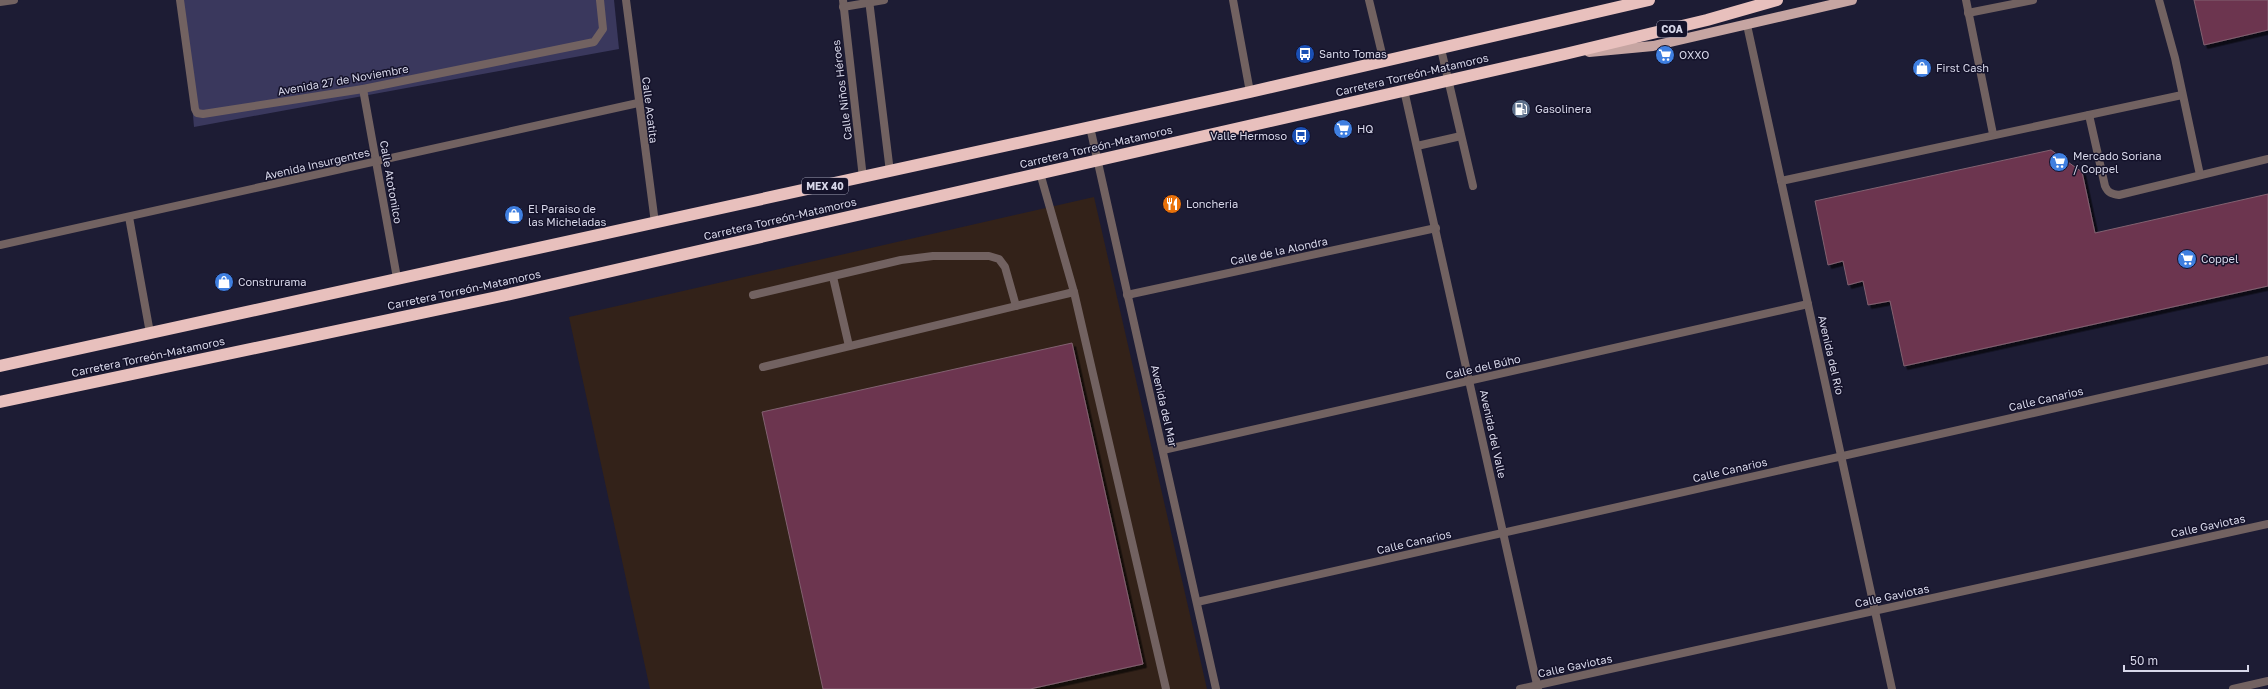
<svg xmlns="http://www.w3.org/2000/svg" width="2268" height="689" viewBox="0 0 2268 689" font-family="'Golos Text',sans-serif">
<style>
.industrial{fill:#332219}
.green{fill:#3a385d}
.building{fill:#6c3450;stroke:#826270;filter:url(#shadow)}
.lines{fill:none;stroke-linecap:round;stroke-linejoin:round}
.lane{stroke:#726261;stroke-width:8}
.street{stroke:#726261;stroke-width:8}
.primary{stroke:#c6a5a2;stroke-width:10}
.highway{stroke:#e8c0bd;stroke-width:12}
.labels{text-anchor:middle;stroke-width:3;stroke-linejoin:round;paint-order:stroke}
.shield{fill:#14122a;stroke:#9c9cb0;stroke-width:1}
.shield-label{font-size:10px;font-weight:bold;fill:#d7d7e9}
.poi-label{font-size:11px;fill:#d7d7e9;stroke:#14122a;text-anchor:start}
.street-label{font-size:11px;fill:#d7d7e9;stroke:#14122a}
</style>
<defs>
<filter id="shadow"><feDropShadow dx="3.5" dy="3.5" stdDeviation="0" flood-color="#0009"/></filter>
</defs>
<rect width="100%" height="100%" fill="#1d1c34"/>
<path class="industrial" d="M 1094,197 L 1207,689 L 650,689 L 569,317 Z"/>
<path class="green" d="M 183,0 L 614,0 L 619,49 L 194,127 Z"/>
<g class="building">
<path d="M 2194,0 L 2268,0 L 2268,30 L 2204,45 Z"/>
<path d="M 2051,150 L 2082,172 L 2095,233 L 2268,194 L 2268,286 L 1904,366 L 1890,301 L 1868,305 L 1863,281 L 1848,285 L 1843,261 L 1828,265 L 1815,201 Z"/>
<path d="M 1072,343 L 1143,664 L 1030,689 L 823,689 L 762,412 Z"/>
</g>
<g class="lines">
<g class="lane">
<path d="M 1966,0 L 1993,134"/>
<path d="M 2159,0 L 2175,58 L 2200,175"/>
<path d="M 1968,13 L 2033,0"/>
<path d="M 1441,49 L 1473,186"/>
<path d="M 2089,115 L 2105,186 C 2108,193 2112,194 2119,195 L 2268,159"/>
<path d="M 1417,146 L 1461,136"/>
<path d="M 1040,173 L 1074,292 L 1166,689"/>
<path d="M 1781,181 L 2182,95"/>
<path d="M 833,277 L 849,346"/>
<path d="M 753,295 L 901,260 L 933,256 L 989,256 L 999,259 L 1005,267 L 1016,306"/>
<path d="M 763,367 L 1074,292"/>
</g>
<g class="street">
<path d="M 180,0 L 195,109 L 197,113 L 203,114 L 363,89 L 594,42 L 603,29 L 600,0"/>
<path d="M 626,0 L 655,223"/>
<path d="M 843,0 L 863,178"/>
<path d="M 869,0 L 890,172"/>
<path d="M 1233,0 L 1250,92"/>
<path d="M 1369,0 L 1384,62"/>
<path d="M 0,2 L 14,0"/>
<path d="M 843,7 L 884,0"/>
<path d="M 1747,25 L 1892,689"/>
<path d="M 363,89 L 397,278"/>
<path d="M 1404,90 L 1538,689"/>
<path d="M 1090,127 L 1216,689"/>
<path d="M 129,217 L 150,333"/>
<path d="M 0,245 L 638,103"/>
<path d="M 1127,295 L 1436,228"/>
<path d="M 1163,450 L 1808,304"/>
<path d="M 1197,602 L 2268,360"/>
<path d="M 1520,689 L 2268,524"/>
<path d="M 2233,689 L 2268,681"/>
</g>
<path class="primary" d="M 1589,52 L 1653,46 L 1852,0"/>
<g class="highway">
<path d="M 0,366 L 1250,92 L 1649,0"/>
<path d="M 0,402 L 497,297 L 1565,54 L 1707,20 L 1777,0"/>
</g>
</g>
<defs>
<g id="bus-disc" transform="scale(1)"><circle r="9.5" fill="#1a4fb4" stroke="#14122a"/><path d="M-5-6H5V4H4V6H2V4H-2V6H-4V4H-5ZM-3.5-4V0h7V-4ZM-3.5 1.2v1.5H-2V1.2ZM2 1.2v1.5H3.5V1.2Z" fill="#fff"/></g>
<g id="supermarket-disc" transform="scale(1)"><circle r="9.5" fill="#3f7fe0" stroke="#14122a"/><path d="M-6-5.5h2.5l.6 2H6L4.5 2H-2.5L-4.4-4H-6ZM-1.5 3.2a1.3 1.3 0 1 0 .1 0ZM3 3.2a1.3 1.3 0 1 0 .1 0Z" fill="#fff"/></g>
<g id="shop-disc" transform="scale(1)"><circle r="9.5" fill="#3f7fe0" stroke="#14122a"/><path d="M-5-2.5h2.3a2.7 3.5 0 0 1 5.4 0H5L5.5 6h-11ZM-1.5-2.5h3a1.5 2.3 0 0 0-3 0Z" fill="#fff"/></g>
<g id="fuel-disc" transform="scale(1)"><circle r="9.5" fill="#5c6f8a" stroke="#14122a"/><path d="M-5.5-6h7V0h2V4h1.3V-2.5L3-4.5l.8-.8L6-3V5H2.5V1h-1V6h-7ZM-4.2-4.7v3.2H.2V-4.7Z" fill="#fff"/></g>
<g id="restaurant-disc" transform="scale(1)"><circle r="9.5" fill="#e8710a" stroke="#14122a"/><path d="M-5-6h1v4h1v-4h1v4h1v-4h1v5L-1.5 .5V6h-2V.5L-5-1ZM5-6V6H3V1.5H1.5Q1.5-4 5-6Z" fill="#fff"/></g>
</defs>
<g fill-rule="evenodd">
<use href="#bus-disc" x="1305" y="54"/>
<use href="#supermarket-disc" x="1665" y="55"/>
<use href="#shop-disc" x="1922" y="68"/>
<use href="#fuel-disc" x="1521" y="109"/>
<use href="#supermarket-disc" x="1343" y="129"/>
<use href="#bus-disc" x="1301" y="136"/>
<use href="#supermarket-disc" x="2059" y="162"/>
<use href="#restaurant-disc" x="1172" y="204"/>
<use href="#shop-disc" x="514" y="215"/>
<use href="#supermarket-disc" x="2187" y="259"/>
<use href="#shop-disc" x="224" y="282"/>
</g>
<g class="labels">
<g class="shield">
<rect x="1657" y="21" width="30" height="16" rx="3"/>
<rect x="802" y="178" width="46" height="16" rx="3"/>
</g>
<g class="shield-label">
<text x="1672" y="33">COA</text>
<text x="825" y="190">MEX 40</text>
</g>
<g class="poi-label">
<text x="1319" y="58">Santo Tomas</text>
<text x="1679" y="59">OXXO</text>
<text x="1936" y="72">First Cash</text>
<text x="1535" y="113">Gasolinera</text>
<text x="1357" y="133">HQ</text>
<text x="1287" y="140" text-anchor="end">Valle Hermoso</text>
<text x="2073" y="160">Mercado Soriana<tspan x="2073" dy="13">/ Coppel</tspan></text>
<text x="1186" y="208">Loncheria</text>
<text x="528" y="213">El Paraiso de<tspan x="528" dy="13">las Micheladas</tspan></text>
<text x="2201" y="263">Coppel</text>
<text x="238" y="286">Construrama</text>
</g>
<g class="street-label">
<text transform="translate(1412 75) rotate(-13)" y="4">Carretera Torreón-Matamoros</text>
<text transform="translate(343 80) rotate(-10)" y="4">Avenida 27 de Noviembre</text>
<text transform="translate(842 90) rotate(-97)" y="4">Calle Niños Héroes</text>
<text transform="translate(650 110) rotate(83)" y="4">Calle Acatita</text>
<text transform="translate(1096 147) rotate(-13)" y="4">Carretera Torreón-Matamoros</text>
<text transform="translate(317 164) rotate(-13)" y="4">Avenida Insurgentes</text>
<text transform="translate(391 182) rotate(80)" y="4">Calle Atotonilco</text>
<text transform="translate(780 219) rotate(-13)" y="4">Carretera Torreón-Matamoros</text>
<text transform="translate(1279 251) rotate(-12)" y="4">Calle de la Alondra</text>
<text transform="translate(464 290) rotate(-12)" y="4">Carretera Torreón-Matamoros</text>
<text transform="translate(1831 355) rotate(77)" y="4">Avenida del Río</text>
<text transform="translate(148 357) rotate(-12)" y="4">Carretera Torreón-Matamoros</text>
<text transform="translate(1483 367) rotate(-13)" y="4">Calle del Búho</text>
<text transform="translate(2046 399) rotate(-13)" y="4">Calle Canarios</text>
<text transform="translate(1164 406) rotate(77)" y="4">Avenida del Mar</text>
<text transform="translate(1493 434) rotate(78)" y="4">Avenida del Valle</text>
<text transform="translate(1730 470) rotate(-13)" y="4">Calle Canarios</text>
<text transform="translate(2208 526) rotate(-12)" y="4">Calle Gaviotas</text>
<text transform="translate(1414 542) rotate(-13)" y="4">Calle Canarios</text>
<text transform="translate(1892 596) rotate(-12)" y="4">Calle Gaviotas</text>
<text transform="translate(1575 666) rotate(-12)" y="4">Calle Gaviotas</text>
</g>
</g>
<path d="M2124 665v6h124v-6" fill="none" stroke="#d7d7e9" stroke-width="2"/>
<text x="2130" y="665" font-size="12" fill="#d7d7e9" stroke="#14122a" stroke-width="3" paint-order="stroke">50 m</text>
</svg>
